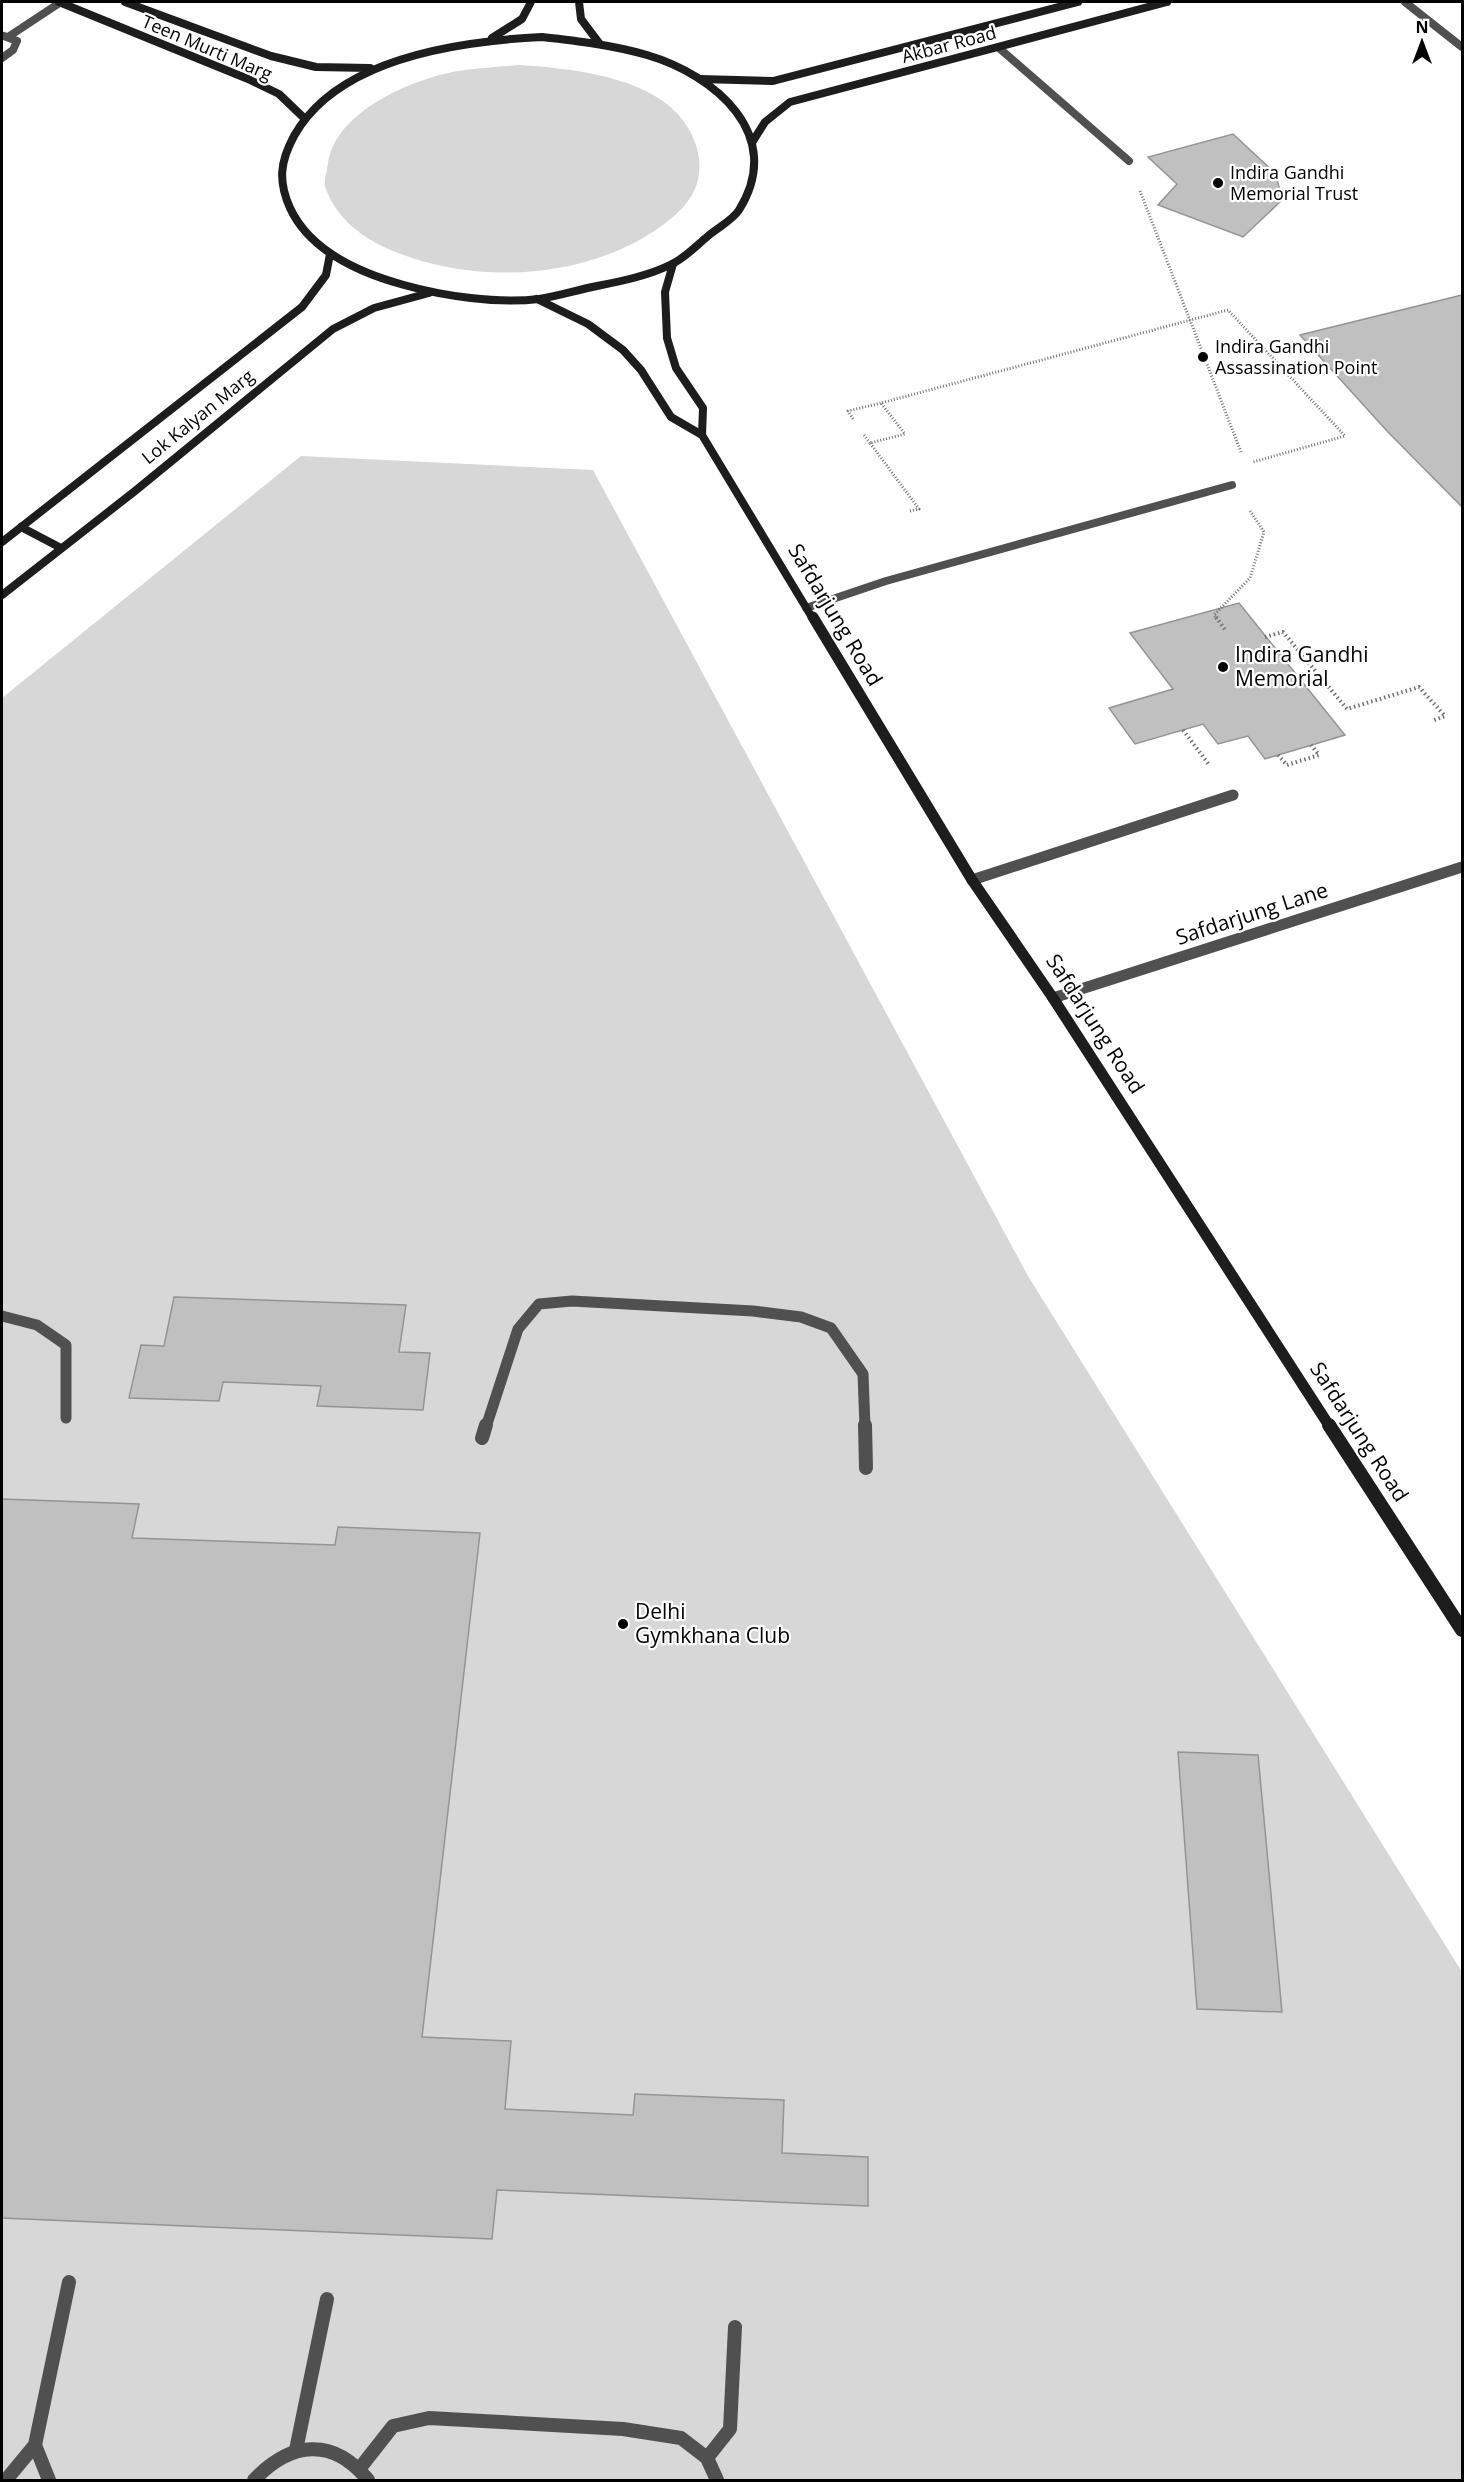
<svg xmlns="http://www.w3.org/2000/svg" width="1464" height="2482" viewBox="0 0 1464 2482" font-family="'Open Sans',sans-serif">
<style>
.green{fill:#d7d7d7}
.building{fill:#c0c0c0;stroke:#949494;stroke-width:1.5}
.lines{fill:none;stroke-linecap:round;stroke-linejoin:round}
.path-far1{stroke:#727272;stroke-width:3;stroke-dasharray:1 2;stroke-linecap:butt}
.path{stroke:#727272;stroke-width:4;stroke-dasharray:1.5 3;stroke-linecap:butt}
.service-far2{stroke:#505050;stroke-width:8}
.service-far1{stroke:#505050;stroke-width:11}
.service{stroke:#505050;stroke-width:14}
.minor-far1{stroke:#505050;stroke-width:8}
.minor{stroke:#505050;stroke-width:11}
.secondary-far2{stroke:#1d1d1d;stroke-width:8}
.secondary-far1{stroke:#1d1d1d;stroke-width:11}
.secondary{stroke:#1d1d1d;stroke-width:14}
.poi-dot{fill:#000;stroke:#fff;stroke-width:2}
.labels{text-anchor:middle;stroke-width:4.5;stroke-linejoin:round;paint-order:stroke}
.far-street-label{font-size:18px;fill:#000;stroke:#fff}
.far-poi-label{font-size:18px;fill:#000;stroke:#fff;text-anchor:start}
.street-label{font-size:21px;fill:#000;stroke:#fff}
.poi-label{font-size:21px;fill:#000;stroke:#fff;text-anchor:start}
</style>
<rect width="100%" height="100%" fill="#fff"/>
<g class="green">
<path d="M 519,65 C 578,69 675,78 696,145 C 701,161 701,180 692,195 C 681,214 661,227 643,238 C 575,277 486,282 412,258 C 375,246 338,226 325,186 C 324,180 327,170 328,163 C 336,111 412,79 458,71 C 478,68 499,67 519,65 Z"/>
<path d="M 301,456 L 593,470 L 1028,1276 L 1462,1972 L 1462,2480 L 2,2480 L 2,698 Z"/>
</g>
<g class="building">
<path d="M 1233,134 L 1276,174 L 1282,200 L 1243,237 L 1158,205 L 1177,184 L 1148,157 Z"/>
<path d="M 1462,295 L 1462,507 L 1387,431 L 1300,335 Z"/>
<path d="M 1239,603 L 1345,735 L 1265,759 L 1248,736 L 1218,744 L 1203,724 L 1135,744 L 1109,708 L 1173,689 L 1130,633 Z"/>
<path d="M 174,1297 L 406,1305 L 399,1352 L 430,1353 L 423,1410 L 317,1406 L 321,1386 L 223,1382 L 219,1401 L 129,1398 L 141,1345 L 164,1346 Z"/>
<path d="M 2,1499 L 139,1504 L 132,1538 L 335,1545 L 338,1527 L 480,1533 L 422,2037 L 511,2041 L 505,2109 L 633,2115 L 635,2094 L 784,2100 L 782,2153 L 868,2157 L 868,2206 L 497,2190 L 492,2239 L 2,2218 Z"/>
<path d="M 1178,1752 L 1258,1755 L 1282,2012 L 1197,2009 Z"/>
</g>
<g class="lines">
<g class="path-far1">
<path d="M 1140,191 L 1241,452"/>
<path d="M 853,419 L 848,411 L 881,403"/>
<path d="M 864,435 L 870,443"/>
<path d="M 910,511 L 919,509 L 870,443 L 905,434 L 881,403 L 1228,310 L 1345,436 L 1253,462"/>
<path d="M 1217,619 L 1214,615 L 1250,578 L 1264,532 L 1250,511"/>
</g>
<g class="path">
<path d="M 1216,617 L 1226,631"/>
<path d="M 1265,637 L 1283,632 L 1347,709 L 1419,687 L 1445,716 L 1432,721"/>
<path d="M 1183,730 L 1210,766"/>
<path d="M 1278,755 L 1287,765 L 1319,755 L 1311,745"/>
</g>
<g class="service-far2">
<path d="M 8,37 L 61,2"/>
<path d="M 999,48 L 1129,161"/>
<path d="M 2,58 L 13,50 L 17,41 L 4,36"/>
<path d="M 806,608 L 886,581 L 1232,485"/>
</g>
<g class="service-far1">
<path d="M 972,880 L 1233,795"/>
<path d="M 2,1316 L 37,1325 L 66,1345 L 66,1418"/>
<path d="M 486,1427 L 518,1329 L 539,1304 L 572,1301 L 753,1311 L 801,1317 L 831,1328 L 863,1374 L 865,1427"/>
</g>
<g class="service">
<path d="M 865,1425 L 866,1468"/>
<path d="M 482,1438 L 486,1425"/>
<path d="M 35,2445 L 49,2480"/>
<path d="M 296,2450 L 327,2299"/>
<path d="M 707,2458 L 730,2429 L 735,2327"/>
<path d="M 360,2468 L 393,2426 L 429,2418 L 623,2429 L 681,2438 L 707,2458 L 717,2480"/>
<path d="M 6,2480 L 35,2445 L 69,2282"/>
<path d="M 254,2480 C 291,2441 333,2437 368,2480"/>
</g>
<path class="minor-far1" d="M 1405,2 L 1462,47"/>
<path class="minor" d="M 1053,998 L 1462,867"/>
<g class="secondary-far2">
<path d="M 59,2 L 248,79 L 279,94 L 304,118"/>
<path d="M 125,2 L 271,56 L 316,67 L 370,68"/>
<path d="M 579,2 L 581,19 L 599,43"/>
<path d="M 542,37 C 578,41 612,45 647,55 C 715,75 786,135 739,210 C 733,220 717,228 708,236 C 696,246 684,259 670,265 C 647,276 622,281 597,286 C 577,290 558,296 539,299 C 498,304 443,296 404,285 C 360,273 310,251 290,208 C 278,181 280,162 294,136 C 338,57 461,41 542,37 Z"/>
<path d="M 492,38 L 522,19 L 531,2"/>
<path d="M 700,79 L 773,81 L 1078,2"/>
<path d="M 753,141 L 765,122 L 790,102 L 1167,2"/>
<path d="M 673,264 L 665,292 L 667,338 L 676,368 L 703,408 L 702,435"/>
<path d="M 537,299 L 588,324 L 623,350 L 641,370 L 671,417 L 702,435 L 813,619"/>
<path d="M 21,527 L 61,548"/>
<path d="M 2,542 L 302,307 L 326,275 L 330,254"/>
<path d="M 2,595 L 135,491 L 333,329 L 374,308 L 429,293"/>
</g>
<path class="secondary-far1" d="M 813,617 L 972,880 L 1053,998 L 1330,1427"/>
<path class="secondary" d="M 1329,1425 L 1462,1630"/>
</g>
<g class="poi-dot">
<circle cx="1218" cy="183" r="6"/>
<circle cx="1203" cy="357" r="6"/>
<circle cx="1223" cy="667" r="6"/>
<circle cx="623" cy="1624" r="6"/>
</g>
<g class="labels">
<g class="far-street-label">
<text transform="translate(949 45) rotate(-15)" y="6">Akbar Road</text>
<text transform="translate(207 48) rotate(23)" y="6">Teen Murti Marg</text>
<text transform="translate(198 417) rotate(-39)" y="6">Lok Kalyan Marg</text>
</g>
<g class="far-poi-label">
<text x="1230" y="179">Indira Gandhi<tspan x="1230" dy="21">Memorial Trust</tspan></text>
<text x="1215" y="353">Indira Gandhi<tspan x="1215" dy="21">Assassination Point</tspan></text>
</g>
<g class="street-label">
<text transform="translate(835 615) rotate(59)" y="7">Safdarjung Road</text>
<text transform="translate(1252 914) rotate(-18)" y="7">Safdarjung Lane</text>
<text transform="translate(1095 1024) rotate(57)" y="7">Safdarjung Road</text>
<text transform="translate(1359 1432) rotate(57)" y="7">Safdarjung Road</text>
</g>
<g class="poi-label">
<text x="1235" y="662">Indira Gandhi<tspan x="1235" dy="24">Memorial</tspan></text>
<text x="635" y="1619">Delhi<tspan x="635" dy="24">Gymkhana Club</tspan></text>
</g>
</g>
<rect width="1464" height="2482" fill="none" stroke="#000000" stroke-width="6"/>
<g transform="translate(1422 42)" stroke="#ffffff" stroke-width="4.5" paint-order="stroke">
<path d="M0-4.5L10 22L0 15L-10 22Z" fill="#000000"/>
<text y="-9" font-size="16" font-weight="bold" text-anchor="middle" fill="#000000">N</text>
</g>
</svg>
